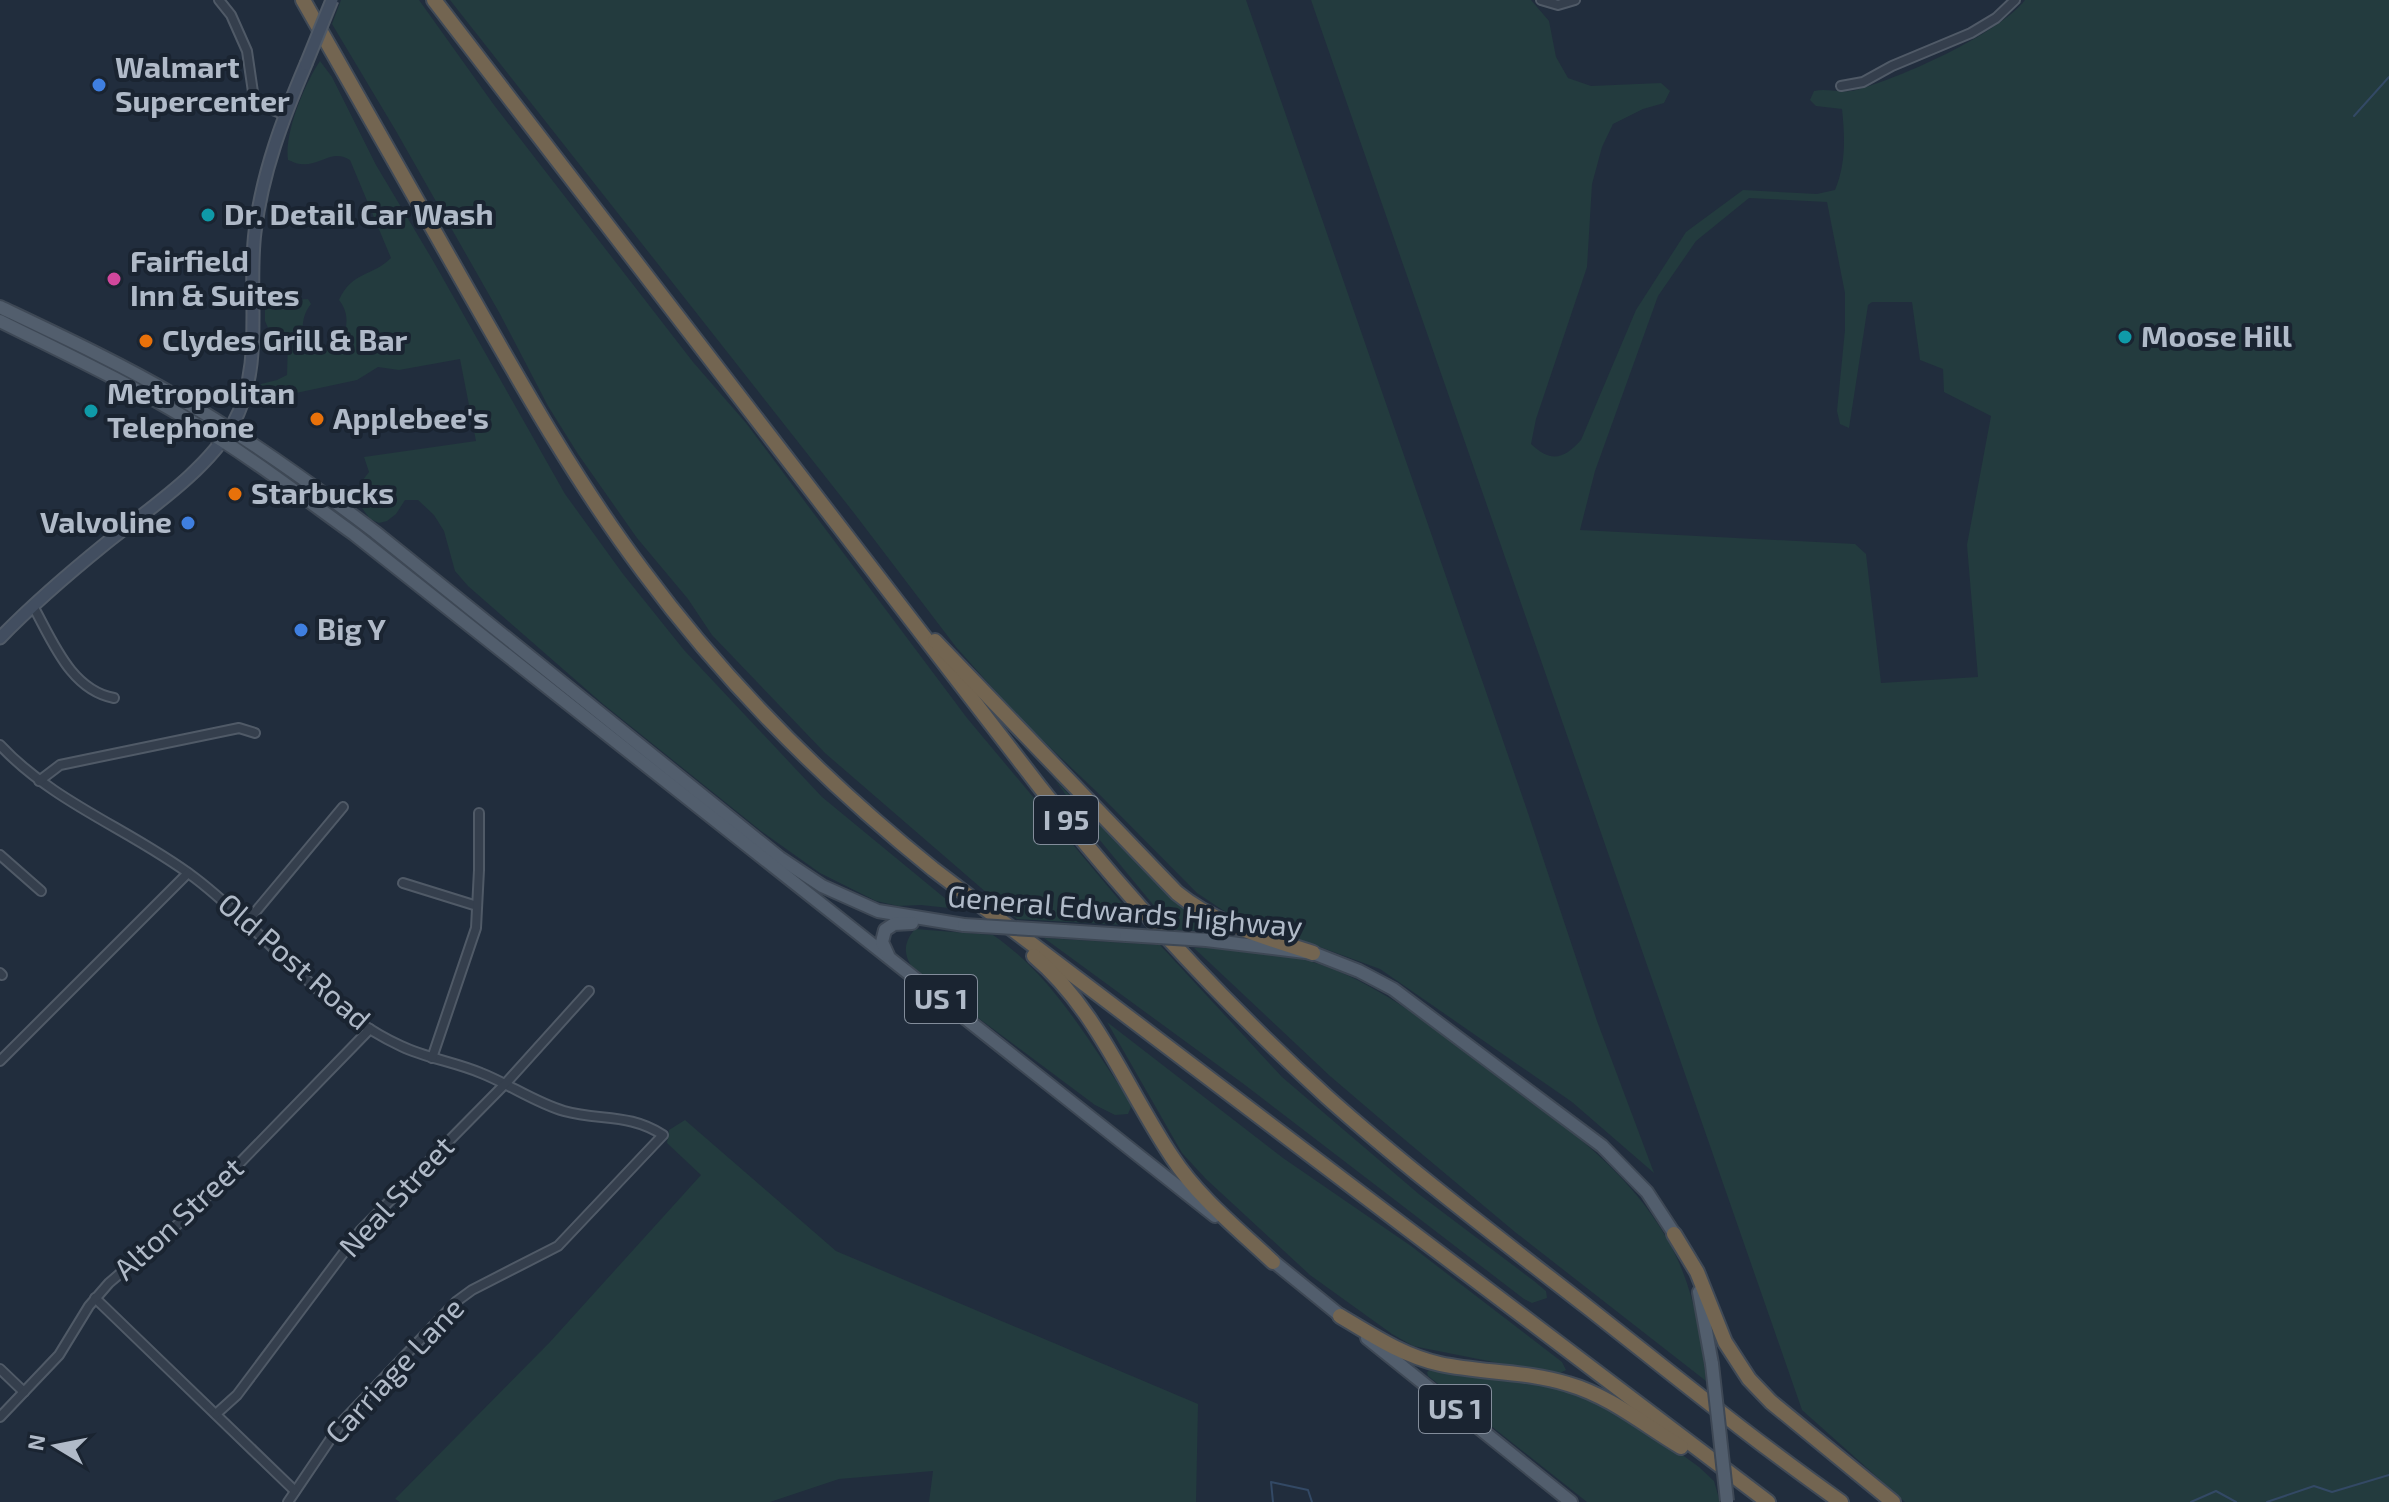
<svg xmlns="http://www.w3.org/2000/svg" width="2389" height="1502" viewBox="0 0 2389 1502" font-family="'Exo 2',sans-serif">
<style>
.green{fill:#233b3e;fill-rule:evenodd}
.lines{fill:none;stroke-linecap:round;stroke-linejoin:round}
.stream{stroke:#334965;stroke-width:2}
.street-casing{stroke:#505a67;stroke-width:12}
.secondary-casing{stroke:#505a67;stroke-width:15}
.primary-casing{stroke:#3e4855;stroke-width:16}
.highway-casing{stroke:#404a57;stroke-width:18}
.street{stroke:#353f4d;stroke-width:8}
.secondary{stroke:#424e60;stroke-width:11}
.primary{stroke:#525e6d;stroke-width:12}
.highway{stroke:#736551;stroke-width:14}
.secondary-bridge-casing{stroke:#505a67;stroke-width:15;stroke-linecap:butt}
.primary-bridge-casing{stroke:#3e4855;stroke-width:16;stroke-linecap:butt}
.secondary-bridge{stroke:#424e60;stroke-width:11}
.primary-bridge{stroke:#525e6d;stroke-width:12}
.shop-dot{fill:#3f7fe0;stroke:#1a2431;stroke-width:3}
.culture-dot{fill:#0f9aa8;stroke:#1a2431;stroke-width:3}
.hotel-dot{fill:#d1479c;stroke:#1a2431;stroke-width:3}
.food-dot{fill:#e8710a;stroke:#1a2431;stroke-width:3}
.labels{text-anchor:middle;stroke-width:8;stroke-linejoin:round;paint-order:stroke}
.shield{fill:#1a2431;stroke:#838d9b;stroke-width:2}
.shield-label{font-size:28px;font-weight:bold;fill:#b0bac8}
.poi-label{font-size:30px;font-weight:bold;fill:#b0bac8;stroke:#1a2431;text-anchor:start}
.street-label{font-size:30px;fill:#b0bac8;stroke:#1a2431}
</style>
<rect width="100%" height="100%" fill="#212d3d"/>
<g class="green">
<path d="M 341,0 L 419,0 L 494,105 L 693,362 L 746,423 L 967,718 L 1141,926 L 1017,919 L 825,753 L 712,635 L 688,599 L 637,538 L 578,454 L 548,406 L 500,314 L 396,131 L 332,24 Z"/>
<path d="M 450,0 L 1246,0 L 1526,807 L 1597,1021 L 1654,1173 L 1572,1102 L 1380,969 L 1227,913 L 1197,893 L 1097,792 L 1022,721 L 956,647 L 854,513 Z"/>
<path d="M 1311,0 L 1531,0 L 1549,21 L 1556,57 L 1568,78 L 1591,86 L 1661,83 L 1670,91 L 1664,103 L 1643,109 L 1613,124 L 1602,147 L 1592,184 L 1587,267 L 1536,419 L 1531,444 C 1551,463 1564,459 1581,440 L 1636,310 L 1686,232 L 1743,190 L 1817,194 L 1835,190 C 1846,163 1845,138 1842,109 L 1816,106 L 1810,100 L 1814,91 C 1828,88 1843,94 1856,90 C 1898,79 1999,34 2025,0 L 2389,0 L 2389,1502 L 1905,1502 L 1802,1410 ZM 1749,198 L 1827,202 L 1845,293 L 1845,330 L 1837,411 L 1840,424 L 1849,428 L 1868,305 L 1872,302 L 1912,302 L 1920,360 L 1943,369 L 1944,392 L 1991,416 L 1967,545 L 1978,677 L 1881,683 L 1866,554 L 1855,544 L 1580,530 L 1595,471 L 1658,296 L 1696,241 Z"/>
<path d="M 320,61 L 332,77 L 376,165 L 432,259 L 565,494 L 623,574 L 684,650 L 822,797 L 958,909 L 921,905 L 898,906 L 876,901 L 820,873 L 761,831 L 603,704 L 468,586 L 455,571 L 444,531 L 434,515 L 418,500 L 405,500 L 396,514 L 387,521 L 379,523 L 370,519 L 352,494 L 369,472 L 364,457 L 476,441 L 460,359 L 399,370 L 378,367 L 357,380 L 296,393 L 270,396 L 263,395 L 260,389 L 261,384 L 277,380 L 287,375 L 288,342 L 279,333 L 269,330 L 265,321 L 265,310 L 280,301 L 308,299 L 311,304 C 301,316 301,332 306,347 L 331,349 L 342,343 C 347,326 350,314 339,300 C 352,271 372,277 391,258 L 350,160 C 332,148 319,167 300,164 C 296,164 292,161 288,160 C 284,133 305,83 320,61 Z"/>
<path d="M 1055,780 L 1155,881 L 1193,915 L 1212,925 L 1212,931 L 1174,930 L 1094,833 Z"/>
<path d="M 915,929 L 993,935 C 1053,976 1088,1040 1129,1100 L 1131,1107 L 1128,1114 L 1115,1115 L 1095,1105 L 914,970 C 903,955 903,943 915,929 Z"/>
<path d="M 1044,938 L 1160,945 L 1282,1077 L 1420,1195 L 1534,1281 L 1546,1291 L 1547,1298 L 1532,1303 L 1524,1299 L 1245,1085 Z"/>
<path d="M 1223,947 C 1260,951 1299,955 1335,970 C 1392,993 1438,1032 1487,1068 C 1553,1118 1624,1164 1666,1237 C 1692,1281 1701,1331 1706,1381 L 1515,1232 L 1392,1129 L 1330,1076 L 1194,948 Z"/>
<path d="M 1107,1022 L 1283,1158 L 1411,1246 L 1562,1362 L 1566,1370 L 1560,1373 L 1549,1373 L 1413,1346 L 1392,1334 L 1310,1275 L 1206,1179 L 1182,1153 Z"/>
<path d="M 685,1120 L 836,1251 L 1198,1404 L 1196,1502 L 929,1502 L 933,1471 L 839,1479 L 770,1502 L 400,1502 L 395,1499 L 550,1342 L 701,1175 L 667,1143 L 669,1130 Z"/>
<path d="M 1430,1370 L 1551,1386 L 1596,1401 L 1666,1443 L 1699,1467 L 1714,1481 L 1720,1502 L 1587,1502 L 1428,1376 L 1427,1372 Z"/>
</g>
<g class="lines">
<g class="stream">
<path d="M 2354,116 L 2389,77"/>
<path d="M 1273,1502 L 1271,1482 L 1308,1490 L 1312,1502"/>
<path d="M 2191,1502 L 2216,1491 L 2236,1502"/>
<path d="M 2267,1502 L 2314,1486 L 2332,1492 L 2389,1475"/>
</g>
<g class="street-casing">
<g id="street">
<path d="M 219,0 L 231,15 L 247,51 L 254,99 L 260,105 L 285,115"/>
<path d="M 1541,0 L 1558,5 L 1575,0"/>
<path d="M 1841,86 L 1863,82 L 1892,66 L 1971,33 L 1996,18 L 2015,0"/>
<path d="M 33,606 C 53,642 71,690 114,698"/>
<path d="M 0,745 C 55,804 132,830 195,878 C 265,931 320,1009 401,1046 C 426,1058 455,1062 481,1073 C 509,1084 536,1103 564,1111 C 600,1121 629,1113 663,1135 L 558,1246 L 472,1290 L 457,1301 L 342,1422 L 288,1502"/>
<path d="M 39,781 L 60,765 L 239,728 L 255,733"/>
<path d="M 0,855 L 41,891"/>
<path d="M 403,883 L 477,906"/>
<path d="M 247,922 L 343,807"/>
<path d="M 0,973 L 2,975"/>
<path d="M 432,1058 L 476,928 L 479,870 L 479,813"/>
<path d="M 0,1061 L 188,873"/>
<path d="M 95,1298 L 295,1491"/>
<path d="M 0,1369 L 24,1392"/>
<path d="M 216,1414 L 237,1395 L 360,1231 L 506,1083 L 589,991"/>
<path d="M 0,1417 L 59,1355 L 89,1306 L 109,1283 L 191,1213 L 370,1029"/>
</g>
</g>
<g class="secondary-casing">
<path id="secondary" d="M 0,638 C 32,605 68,574 105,544 C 146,511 207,471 233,424 C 265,366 247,295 255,232 C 262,173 283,118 306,64"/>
</g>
<g class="primary-casing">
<g id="primary">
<path d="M 0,307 C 61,336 121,364 179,398 C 248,438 312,484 375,532 L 780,858 L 822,886 L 878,911 L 964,925"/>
<path d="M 0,321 C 64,353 128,383 189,420 C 247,454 300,495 354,534 L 1215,1216"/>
<path d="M 1064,931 L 1126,935"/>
<path d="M 1206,940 L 1313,953 L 1359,971 L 1393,989 L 1602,1146 L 1647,1192 L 1679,1241"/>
<path d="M 888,955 L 882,942 L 885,930 L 894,924 L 912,923"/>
<path d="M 1268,1257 L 1347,1321"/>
<path d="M 1699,1292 L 1712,1364"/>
<path d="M 1367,1338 L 1571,1502"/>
</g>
</g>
<g class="highway-casing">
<g id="highway">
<path d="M 303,0 C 358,98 414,196 470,294 C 524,389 577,483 643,571 C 726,683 825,782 933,869 L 1768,1502"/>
<path d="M 434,0 L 1039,786 C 1126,897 1222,1001 1327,1097 C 1410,1171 1499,1238 1586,1306 C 1670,1372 1753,1440 1841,1502"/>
<path d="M 935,641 L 1177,893 C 1216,925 1266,937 1313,953"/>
<path d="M 1034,956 C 1097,1009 1127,1090 1172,1157 C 1198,1197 1238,1229 1273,1262"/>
<path d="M 1674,1234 L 1697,1272 L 1725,1342 L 1749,1379 L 1771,1402 L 1893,1502"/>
<path d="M 1340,1316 C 1372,1335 1403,1356 1440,1364 C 1482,1373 1527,1371 1568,1384 C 1610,1396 1644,1425 1681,1447"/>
</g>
</g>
<use href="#street" class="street"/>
<use href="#secondary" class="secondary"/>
<use href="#primary" class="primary"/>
<use href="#highway" class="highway"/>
<g class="secondary-bridge-casing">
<path id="secondary-bridge" d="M 306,64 L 332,0"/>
</g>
<g class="primary-bridge-casing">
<g id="primary-bridge">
<path d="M 964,925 L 1064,931"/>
<path d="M 1126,935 L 1206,940"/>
<path d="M 1712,1364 L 1727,1501"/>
</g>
</g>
<use href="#secondary-bridge" class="secondary-bridge"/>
<use href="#primary-bridge" class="primary-bridge"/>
</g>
<g class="shop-dot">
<circle cx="99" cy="85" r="8"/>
<circle cx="188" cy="523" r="8"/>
<circle cx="301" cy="630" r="8"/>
</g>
<g class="culture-dot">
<circle cx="208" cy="215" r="8"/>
<circle cx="2125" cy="337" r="8"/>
<circle cx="91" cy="411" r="8"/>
</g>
<circle class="hotel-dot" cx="114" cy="279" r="8"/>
<g class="food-dot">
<circle cx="146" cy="341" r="8"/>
<circle cx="317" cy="419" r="8"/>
<circle cx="235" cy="494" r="8"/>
</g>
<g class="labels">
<g class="shield">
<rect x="1034" y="796" width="64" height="48" rx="6"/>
<rect x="905" y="975" width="72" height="48" rx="6"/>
<rect x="1419" y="1385" width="72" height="48" rx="6"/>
</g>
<g class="shield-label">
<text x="1066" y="830">I 95</text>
<text x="941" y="1009">US 1</text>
<text x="1455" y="1419">US 1</text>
</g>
<g class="poi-label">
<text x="115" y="78">Walmart<tspan x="115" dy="34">Supercenter</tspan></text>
<text x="224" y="225">Dr. Detail Car Wash</text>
<text x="130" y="272">Fairfield<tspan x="130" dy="34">Inn &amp; Suites</tspan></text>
<text x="2141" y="347">Moose Hill</text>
<text x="162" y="351">Clydes Grill &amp; Bar</text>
<text x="107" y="404">Metropolitan<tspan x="107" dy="34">Telephone</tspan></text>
<text x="333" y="429">Applebee's</text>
<text x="251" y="504">Starbucks</text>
<text x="172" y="533" text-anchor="end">Valvoline</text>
<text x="317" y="640">Big Y</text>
</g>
<g class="street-label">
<text transform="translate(1125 912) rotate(5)" y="10">General Edwards Highway</text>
<text transform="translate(294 962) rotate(41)" y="10">Old Post Road</text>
<text transform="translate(397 1197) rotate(-47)" y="10">Neal Street</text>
<text transform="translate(179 1219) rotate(-43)" y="10">Alton Street</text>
<text transform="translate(395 1371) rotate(-47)" y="10">Carriage Lane</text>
</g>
</g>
<g transform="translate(56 1446) rotate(280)" stroke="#1a2431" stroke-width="6" paint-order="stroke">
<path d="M0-6L14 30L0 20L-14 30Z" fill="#b0bac8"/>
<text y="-12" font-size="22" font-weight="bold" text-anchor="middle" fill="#b0bac8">N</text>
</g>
</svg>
